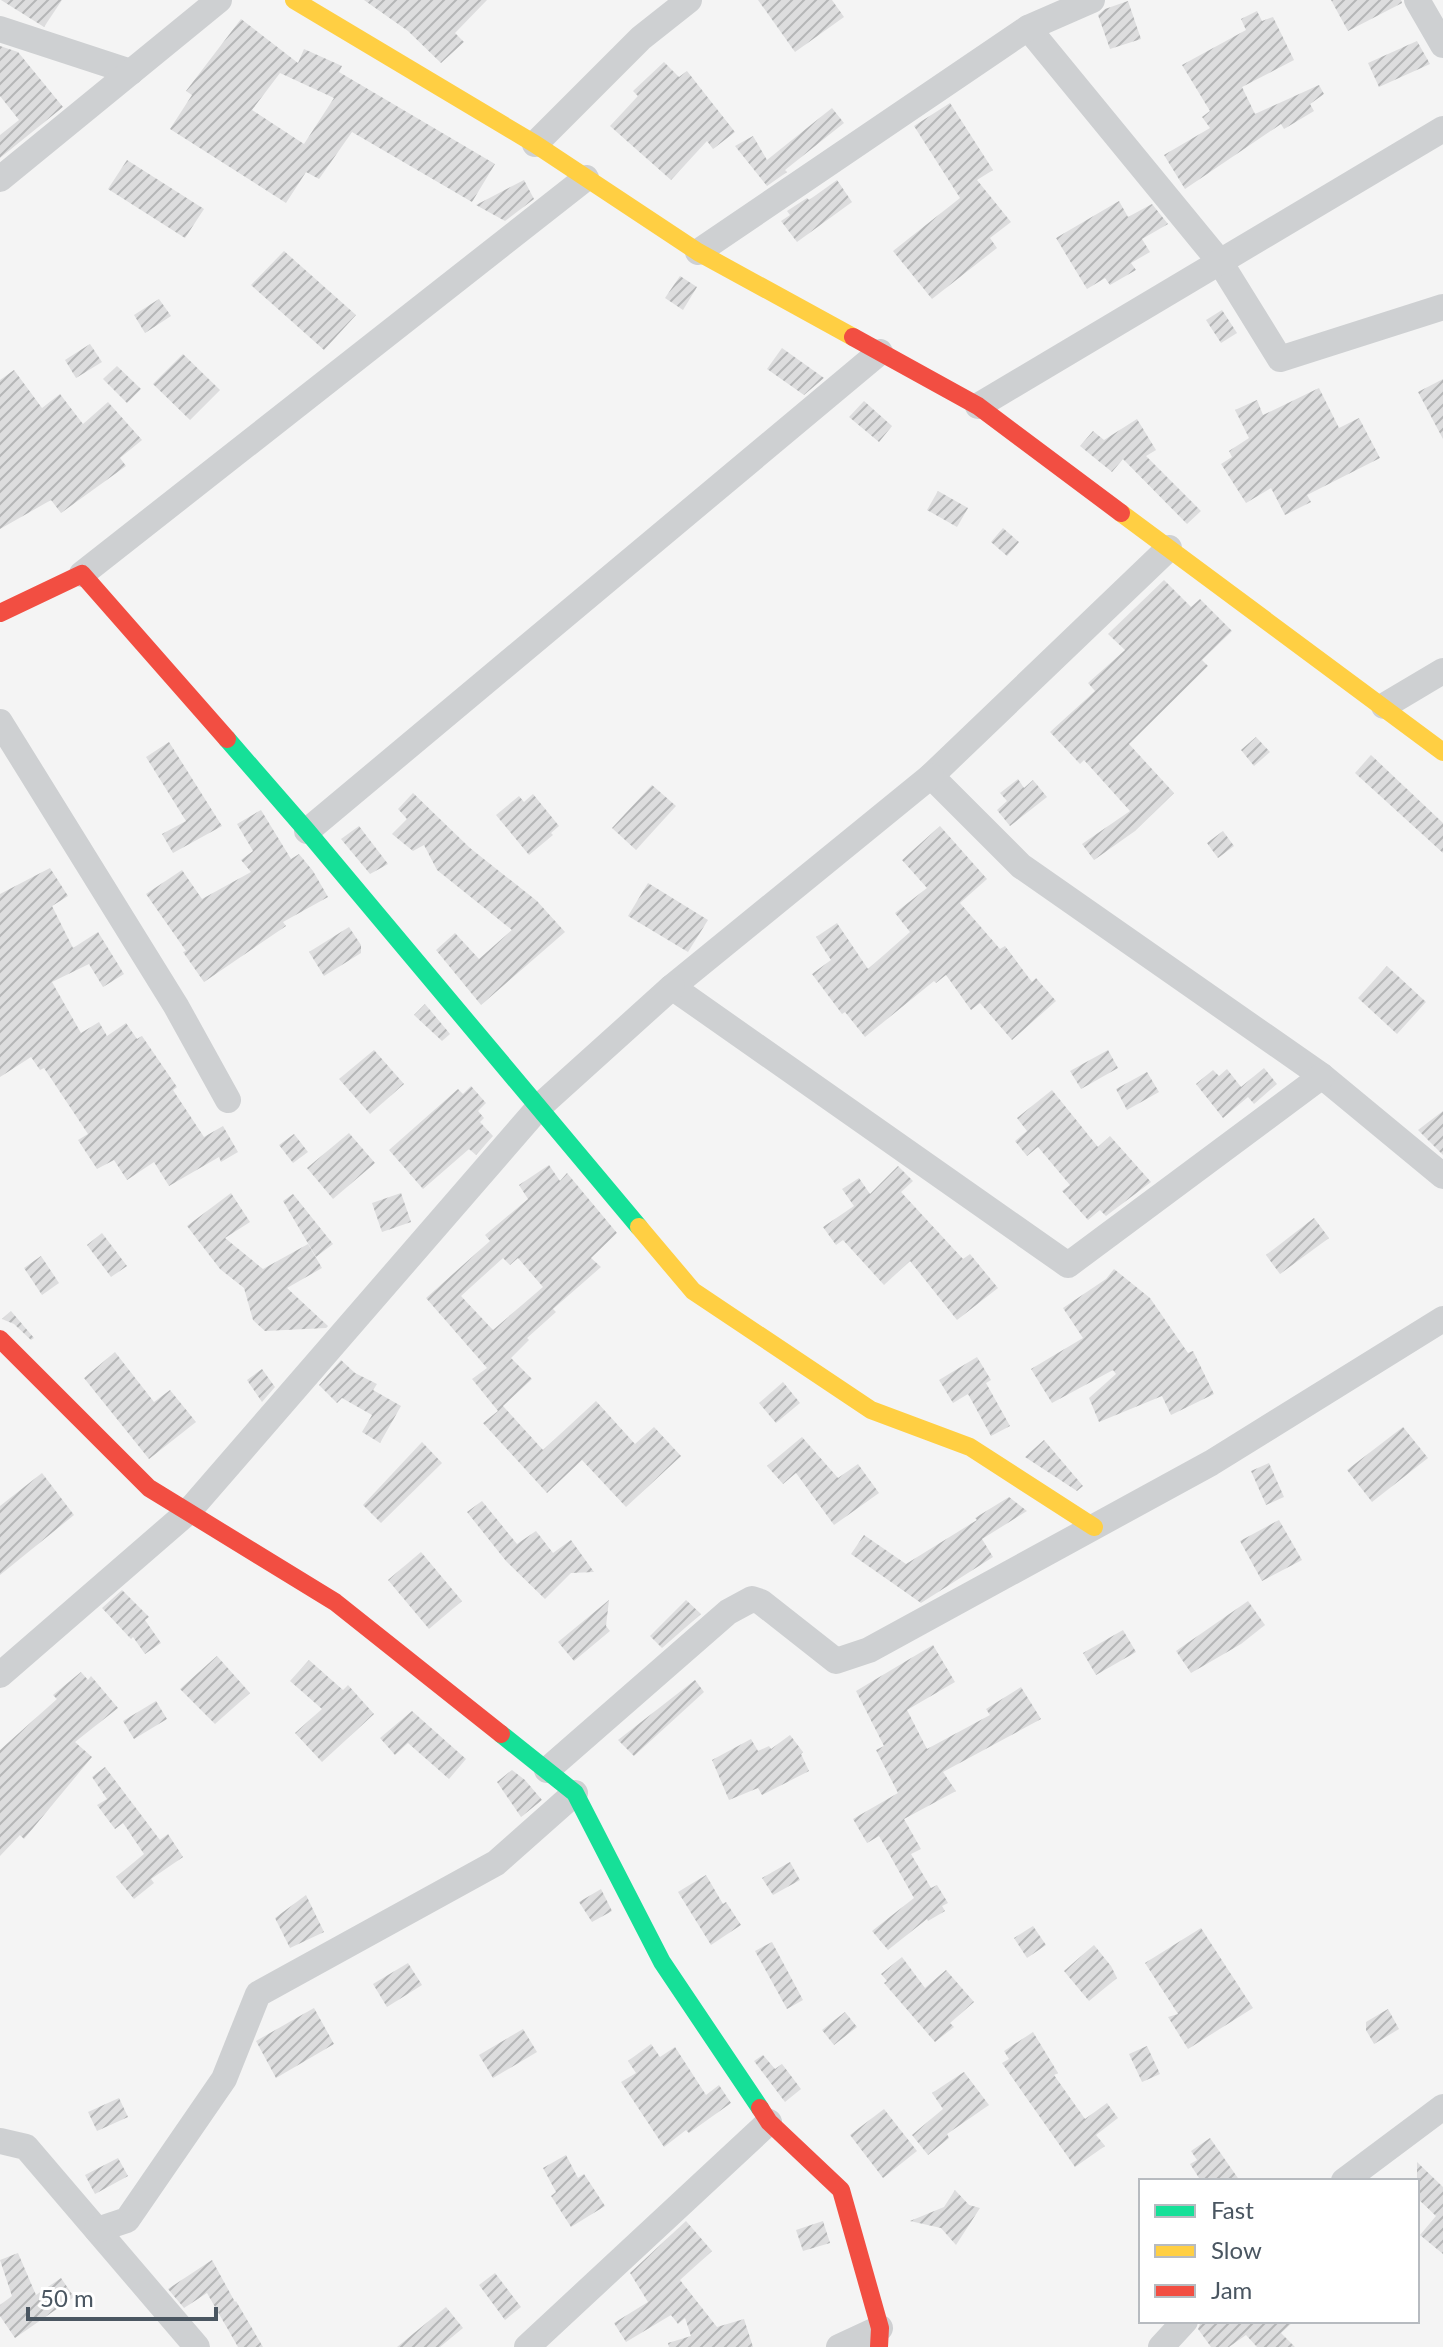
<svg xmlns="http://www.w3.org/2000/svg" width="1443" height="2347" viewBox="0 0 1443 2347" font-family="Lato,sans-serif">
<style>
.building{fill:url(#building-hatch);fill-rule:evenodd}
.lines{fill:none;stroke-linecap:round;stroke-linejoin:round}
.street{stroke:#ced0d2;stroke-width:26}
.fast{stroke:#16e098;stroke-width:18}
.slow{stroke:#ffcf43;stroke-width:18}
.jam{stroke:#f24e42;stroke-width:18}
</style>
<defs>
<pattern id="building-hatch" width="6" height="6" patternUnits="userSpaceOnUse" patternTransform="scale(2)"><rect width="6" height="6" fill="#ddddde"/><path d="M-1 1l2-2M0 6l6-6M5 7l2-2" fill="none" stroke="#b5b6b7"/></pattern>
</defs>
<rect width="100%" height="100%" fill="#f4f4f4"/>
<g class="building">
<path d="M 1,0 L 62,0 L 44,27 Z"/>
<path d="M 364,0 L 487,0 L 455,33 L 464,42 L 441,63 L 408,31 Z"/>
<path d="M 758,0 L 832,0 L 844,17 L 795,52 Z"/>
<path d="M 1331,0 L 1401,0 L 1402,3 L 1348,31 Z"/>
<path d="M 1128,1 L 1141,39 L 1110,49 L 1098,15 L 1105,9 Z"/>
<path d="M 1257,11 L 1262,21 L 1273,17 L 1294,60 L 1242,87 L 1255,114 L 1319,85 L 1324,94 L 1310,104 L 1314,111 L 1284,129 L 1281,124 L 1185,189 L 1164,155 L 1210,128 L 1202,117 L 1210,111 L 1182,65 L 1246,30 L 1241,19 Z"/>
<path d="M 241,19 L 298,63 L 304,49 L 342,66 L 339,72 L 495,164 L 472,202 L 352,132 L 319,179 L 306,172 L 286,203 L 170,129 L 192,95 L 186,91 ZM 280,73 L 334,98 L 304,144 L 252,110 Z"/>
<path d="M 1417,41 L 1430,64 L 1379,87 L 1368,63 Z"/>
<path d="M 0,46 L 18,52 L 63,107 L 0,158 L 0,135 L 19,120 L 0,96 Z"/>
<path d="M 664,62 L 679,77 L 687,71 L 735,132 L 713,149 L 707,141 L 671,180 L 610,126 L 638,96 L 633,91 Z"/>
<path d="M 950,103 L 993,170 L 977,180 L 1011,222 L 990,238 L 997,248 L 932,299 L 893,251 L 960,198 L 914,126 Z"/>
<path d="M 832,108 L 844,123 L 785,170 L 787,172 L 767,186 L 735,146 L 753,136 L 767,160 Z"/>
<path d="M 127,160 L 204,209 L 185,238 L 108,189 Z"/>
<path d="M 524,180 L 534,199 L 505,221 L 476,205 Z"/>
<path d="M 837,180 L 852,202 L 797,242 L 781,221 L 790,215 L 787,211 L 807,198 L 809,200 Z"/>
<path d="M 1119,201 L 1128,217 L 1152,204 L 1168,224 L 1142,239 L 1150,252 L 1131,263 L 1136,270 L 1110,285 L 1105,278 L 1087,289 L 1056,238 Z"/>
<path d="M 284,251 L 356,315 L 324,350 L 251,285 Z"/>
<path d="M 680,276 L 697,287 L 683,310 L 665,298 Z"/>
<path d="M 159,299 L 171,316 L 145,333 L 134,315 Z"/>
<path d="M 1222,310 L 1237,333 L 1221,343 L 1206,320 Z"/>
<path d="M 90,344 L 102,362 L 76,378 L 65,360 Z"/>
<path d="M 782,348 L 824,378 L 804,395 L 767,369 Z"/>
<path d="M 183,354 L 220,390 L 190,420 L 153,384 Z"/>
<path d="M 117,366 L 141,389 L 127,403 L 103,379 Z"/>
<path d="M 14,370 L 42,408 L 60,394 L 83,424 L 108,402 L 142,440 L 120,458 L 126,466 L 61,513 L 51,500 L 0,529 L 0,380 Z"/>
<path d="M 1443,379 L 1443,439 L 1418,392 Z"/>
<path d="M 1319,388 L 1339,428 L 1359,418 L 1380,458 L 1307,495 L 1311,502 L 1285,515 L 1271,488 L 1246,503 L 1221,464 L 1232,457 L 1229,451 L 1249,438 L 1235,410 L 1257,400 L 1263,415 Z"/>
<path d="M 864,401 L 892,426 L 879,442 L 849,417 Z"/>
<path d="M 1137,419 L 1156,450 L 1146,456 L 1201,511 L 1187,524 L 1123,459 L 1112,472 L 1080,446 L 1093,431 L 1104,440 Z"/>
<path d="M 938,491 L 968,508 L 957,527 L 927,510 Z"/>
<path d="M 1003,528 L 1019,542 L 1007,556 L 991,542 Z"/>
<path d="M 1164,580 L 1191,607 L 1200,599 L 1232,631 L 1202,660 L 1208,666 L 1129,744 L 1174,793 L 1135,831 L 1094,860 L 1082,844 L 1130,811 L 1084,760 L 1080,764 L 1050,732 L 1095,691 L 1088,683 L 1125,650 L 1108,634 Z"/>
<path d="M 1256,737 L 1270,752 L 1254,766 L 1241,750 Z"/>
<path d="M 169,742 L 222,826 L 173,853 L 162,834 L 186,821 L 146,757 Z"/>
<path d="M 1371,755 L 1443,823 L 1443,853 L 1355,773 Z"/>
<path d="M 1018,779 L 1024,788 L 1033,780 L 1047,797 L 1010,826 L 997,810 L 1007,801 L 1000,793 Z"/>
<path d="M 652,785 L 676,806 L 636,850 L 612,828 Z"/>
<path d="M 413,793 L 470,848 L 537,901 L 565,932 L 481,1005 L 436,950 L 455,933 L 479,959 L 512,930 L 437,870 L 424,845 L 413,851 L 392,834 L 407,819 L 398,809 Z"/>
<path d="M 533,794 L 559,826 L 551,833 L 553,835 L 529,855 L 496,815 L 519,796 L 524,802 Z"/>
<path d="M 261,810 L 291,859 L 299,854 L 313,871 L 328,897 L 283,922 L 286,926 L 204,982 L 183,952 L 186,951 L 146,894 L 182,870 L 202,899 L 251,872 L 241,860 L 253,851 L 237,824 Z"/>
<path d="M 359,826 L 388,864 L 370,874 L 341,839 Z"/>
<path d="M 940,826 L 987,879 L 960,903 L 1000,949 L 1005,946 L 1032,982 L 1036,978 L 1056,1001 L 1012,1040 L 980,1003 L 971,1010 L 946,975 L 936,983 L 934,981 L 865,1037 L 845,1012 L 842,1014 L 812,974 L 831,960 L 816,937 L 837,923 L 868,969 L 910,932 L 895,913 L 927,888 L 902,860 Z"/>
<path d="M 1223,831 L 1234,846 L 1218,858 L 1207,843 Z"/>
<path d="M 50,868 L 68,896 L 52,906 L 73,948 L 98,932 L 124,974 L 103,987 L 89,964 L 52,982 L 81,1033 L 99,1022 L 107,1036 L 126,1023 L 137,1039 L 142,1036 L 177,1087 L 173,1090 L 204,1137 L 223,1126 L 238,1152 L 221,1162 L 219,1157 L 169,1186 L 154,1162 L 127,1180 L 114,1160 L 97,1169 L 78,1140 L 88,1134 L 44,1068 L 40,1070 L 31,1057 L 0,1077 L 0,894 Z"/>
<path d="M 648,883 L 708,920 L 688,952 L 628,916 Z"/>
<path d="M 349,927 L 361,945 L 361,953 L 324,976 L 309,952 Z"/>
<path d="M 1387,966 L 1426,1002 L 1397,1034 L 1358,998 Z"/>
<path d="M 425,1004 L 450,1034 L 442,1041 L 414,1015 Z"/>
<path d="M 374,1050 L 404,1084 L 370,1114 L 339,1079 Z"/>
<path d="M 1108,1050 L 1118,1068 L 1081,1089 L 1070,1071 Z"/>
<path d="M 1264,1068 L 1277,1084 L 1254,1104 L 1248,1097 L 1223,1118 L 1196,1084 L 1213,1070 L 1219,1076 L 1227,1069 L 1241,1087 Z"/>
<path d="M 1147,1072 L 1159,1092 L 1127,1110 L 1116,1089 Z"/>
<path d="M 471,1086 L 486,1103 L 478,1111 L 484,1118 L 480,1122 L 493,1136 L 476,1155 L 469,1149 L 423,1189 L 389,1150 L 458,1089 L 463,1094 Z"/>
<path d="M 1052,1090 L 1098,1147 L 1110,1136 L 1151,1182 L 1106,1216 L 1100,1210 L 1088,1220 L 1062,1191 L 1070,1185 L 1038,1147 L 1027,1156 L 1015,1141 L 1027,1131 L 1017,1118 Z"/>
<path d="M 1443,1111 L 1443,1155 L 1418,1130 Z"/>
<path d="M 349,1133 L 375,1163 L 333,1199 L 307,1168 Z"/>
<path d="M 294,1134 L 308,1152 L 293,1163 L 279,1145 Z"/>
<path d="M 549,1165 L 560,1181 L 567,1173 L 617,1233 L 591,1258 L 601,1267 L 553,1309 L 556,1312 L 527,1338 L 529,1340 L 511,1358 L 532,1379 L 503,1406 L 543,1450 L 596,1401 L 635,1444 L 654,1427 L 681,1456 L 626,1507 L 582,1460 L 547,1493 L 483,1423 L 498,1411 L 472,1379 L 487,1368 L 426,1298 L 490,1241 L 485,1235 L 528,1199 L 519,1185 ZM 503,1258 L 510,1265 L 518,1258 L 543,1287 L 493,1330 L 461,1296 Z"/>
<path d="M 898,1166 L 913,1181 L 901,1192 L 963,1259 L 970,1254 L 998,1288 L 957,1320 L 910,1261 L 884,1285 L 843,1240 L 836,1245 L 823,1227 L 854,1206 L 842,1189 L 859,1178 L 870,1194 Z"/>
<path d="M 231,1193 L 250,1222 L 225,1238 L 263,1269 L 308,1244 L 322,1268 L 287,1288 L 328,1326 L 326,1328 L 265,1331 L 253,1320 L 244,1288 L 220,1269 L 187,1226 Z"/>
<path d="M 401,1193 L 411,1222 L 382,1232 L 372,1203 Z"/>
<path d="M 293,1194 L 333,1244 L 316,1257 L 283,1201 Z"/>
<path d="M 1314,1218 L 1329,1238 L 1280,1274 L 1266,1255 Z"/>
<path d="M 102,1233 L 127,1266 L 111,1277 L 87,1245 Z"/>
<path d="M 41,1256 L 59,1283 L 42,1295 L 24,1268 Z"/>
<path d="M 1114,1269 L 1150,1298 L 1188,1353 L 1193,1351 L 1214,1394 L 1171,1415 L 1162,1396 L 1099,1422 L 1089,1398 L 1116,1374 L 1113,1370 L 1052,1403 L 1031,1369 L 1083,1338 L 1063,1308 L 1106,1279 Z"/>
<path d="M 11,1311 L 34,1338 L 31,1340 L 14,1324 L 2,1319 Z"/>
<path d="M 115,1352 L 154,1402 L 170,1390 L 196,1422 L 149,1459 L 84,1378 Z"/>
<path d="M 977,1357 L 991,1380 L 986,1383 L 1010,1426 L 991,1436 L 968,1394 L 953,1403 L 939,1380 Z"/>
<path d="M 341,1360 L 355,1373 L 377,1384 L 373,1390 L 401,1406 L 380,1443 L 362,1432 L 372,1415 L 342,1398 L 337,1403 L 319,1385 Z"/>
<path d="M 262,1369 L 275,1387 L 262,1402 L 247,1380 Z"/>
<path d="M 783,1382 L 800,1403 L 776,1423 L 759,1403 Z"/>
<path d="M 1403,1427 L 1428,1458 L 1372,1502 L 1347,1470 Z"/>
<path d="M 802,1437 L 838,1478 L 858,1464 L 879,1493 L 834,1525 L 796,1473 L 783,1484 L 767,1466 Z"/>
<path d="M 1044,1440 L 1083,1486 L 1077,1491 L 1025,1457 Z"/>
<path d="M 422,1442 L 442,1463 L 381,1523 L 363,1505 Z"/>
<path d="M 1269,1463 L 1284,1497 L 1266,1505 L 1251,1471 Z"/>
<path d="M 42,1473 L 74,1515 L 0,1575 L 0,1506 Z"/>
<path d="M 1009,1497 L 1027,1511 L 982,1539 L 993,1557 L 921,1603 L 851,1554 L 864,1535 L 906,1564 L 977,1520 L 975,1518 Z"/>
<path d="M 482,1501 L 517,1544 L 536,1531 L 553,1553 L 571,1540 L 594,1572 L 571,1573 L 545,1599 L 506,1561 L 467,1512 Z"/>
<path d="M 1279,1520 L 1302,1560 L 1262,1581 L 1240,1541 Z"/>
<path d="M 421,1552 L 462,1601 L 429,1629 L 388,1580 Z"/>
<path d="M 122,1590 L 149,1617 L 145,1620 L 161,1643 L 145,1654 L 133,1637 L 131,1639 L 102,1608 Z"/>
<path d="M 609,1600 L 606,1626 L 610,1631 L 574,1661 L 558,1642 Z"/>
<path d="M 686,1600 L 701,1614 L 662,1648 L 650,1636 Z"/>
<path d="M 1248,1601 L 1265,1625 L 1241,1644 L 1191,1673 L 1176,1651 Z"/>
<path d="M 1123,1630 L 1136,1652 L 1096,1675 L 1083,1653 Z"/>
<path d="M 933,1645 L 955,1682 L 907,1710 L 927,1749 L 990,1715 L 986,1709 L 1021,1687 L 1041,1719 L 943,1772 L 956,1791 L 904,1819 L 921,1849 L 911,1854 L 931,1888 L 937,1885 L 948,1903 L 942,1906 L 945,1911 L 928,1921 L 927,1919 L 888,1950 L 872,1931 L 914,1898 L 879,1836 L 867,1843 L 853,1819 L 898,1793 L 876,1750 L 884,1746 L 856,1691 Z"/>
<path d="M 217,1656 L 250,1693 L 215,1724 L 180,1689 Z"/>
<path d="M 309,1660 L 343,1690 L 348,1685 L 374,1714 L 322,1762 L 295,1733 L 322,1709 L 290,1681 Z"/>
<path d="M 81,1672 L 88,1680 L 91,1676 L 118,1708 L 75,1742 L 92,1757 L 24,1839 L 20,1835 L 0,1856 L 0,1750 L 57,1699 L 53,1695 Z"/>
<path d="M 695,1680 L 704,1692 L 634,1756 L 618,1740 Z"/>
<path d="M 156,1701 L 167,1719 L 134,1739 L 123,1721 Z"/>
<path d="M 412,1711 L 466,1759 L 449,1779 L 408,1743 L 395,1755 L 380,1738 Z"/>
<path d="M 790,1735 L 803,1752 L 801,1754 L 809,1771 L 762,1795 L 758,1788 L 729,1800 L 712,1760 L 751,1739 L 758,1751 L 769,1746 L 771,1749 Z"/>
<path d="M 105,1767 L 160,1840 L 168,1834 L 183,1857 L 151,1879 L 154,1883 L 134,1899 L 116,1877 L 144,1854 L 123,1823 L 115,1829 L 97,1805 L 107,1799 L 92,1777 Z"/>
<path d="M 512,1770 L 525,1780 L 542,1800 L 521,1817 L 497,1782 Z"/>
<path d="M 790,1862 L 800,1880 L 773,1895 L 762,1878 Z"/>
<path d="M 706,1875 L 723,1904 L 726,1902 L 741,1925 L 711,1945 L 678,1892 Z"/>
<path d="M 601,1889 L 612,1911 L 592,1922 L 579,1902 Z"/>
<path d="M 306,1895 L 324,1932 L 290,1948 L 275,1918 Z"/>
<path d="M 1033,1926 L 1046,1945 L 1027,1958 L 1014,1938 Z"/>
<path d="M 1201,1928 L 1253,2008 L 1188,2049 L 1168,2017 L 1178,2014 L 1145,1963 Z"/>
<path d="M 772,1942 L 803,2000 L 787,2009 L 755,1951 Z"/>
<path d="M 1094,1945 L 1111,1966 L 1117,1978 L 1089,2001 L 1064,1971 Z"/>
<path d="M 902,1957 L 925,1988 L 946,1970 L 974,2002 L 950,2023 L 954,2027 L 935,2042 L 884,1983 L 887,1981 L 881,1974 Z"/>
<path d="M 408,1963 L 422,1985 L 387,2007 L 373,1984 Z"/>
<path d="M 314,2008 L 334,2044 L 276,2078 L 256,2041 Z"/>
<path d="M 1388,2009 L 1399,2029 L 1374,2044 L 1366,2030 L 1366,2022 Z"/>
<path d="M 845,2012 L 857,2027 L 834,2045 L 822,2030 Z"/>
<path d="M 523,2029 L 537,2052 L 493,2078 L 479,2055 Z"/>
<path d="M 1033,2032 L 1058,2073 L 1054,2075 L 1085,2119 L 1107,2103 L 1118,2118 L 1096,2135 L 1105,2146 L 1075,2167 L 1002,2063 L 1009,2059 L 1004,2051 Z"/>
<path d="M 651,2044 L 660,2057 L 675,2047 L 706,2095 L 719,2085 L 731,2103 L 689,2133 L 686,2130 L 664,2147 L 621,2082 L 636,2073 L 628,2061 Z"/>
<path d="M 1147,2046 L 1160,2074 L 1142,2082 L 1129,2054 Z"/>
<path d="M 763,2055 L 775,2069 L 782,2064 L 801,2089 L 785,2102 L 754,2061 Z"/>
<path d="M 964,2072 L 989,2105 L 947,2134 L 949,2138 L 928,2155 L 912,2135 L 943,2109 L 932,2093 Z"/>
<path d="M 119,2098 L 128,2117 L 97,2131 L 88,2112 Z"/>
<path d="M 884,2109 L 917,2151 L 883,2178 L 850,2135 Z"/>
<path d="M 1210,2138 L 1240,2181 L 1201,2181 L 1190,2164 L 1197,2160 L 1191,2151 Z"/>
<path d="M 566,2155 L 578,2178 L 584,2174 L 605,2206 L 571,2227 L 551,2196 L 556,2192 L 543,2168 Z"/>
<path d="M 118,2158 L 128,2176 L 95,2194 L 85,2175 Z"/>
<path d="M 1417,2162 L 1443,2187 L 1443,2254 L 1420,2235 L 1436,2216 L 1417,2198 Z"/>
<path d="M 955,2190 L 969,2205 L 980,2208 L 956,2245 L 941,2228 L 910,2221 L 944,2207 Z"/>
<path d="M 686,2221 L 712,2251 L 680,2280 L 717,2327 L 744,2319 L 753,2347 L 669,2347 L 668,2343 L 691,2336 L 685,2318 L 678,2324 L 671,2315 L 626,2342 L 614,2323 L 648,2302 L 630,2273 Z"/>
<path d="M 823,2221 L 830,2243 L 803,2251 L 796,2230 Z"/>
<path d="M 18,2253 L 36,2295 L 61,2278 L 74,2297 L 15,2338 L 0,2316 L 0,2305 L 12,2296 L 0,2260 Z"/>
<path d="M 212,2260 L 235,2302 L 236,2301 L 263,2347 L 238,2347 L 207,2293 L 184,2308 L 168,2289 Z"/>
<path d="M 495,2273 L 521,2307 L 505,2320 L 479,2285 Z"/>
<path d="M 446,2307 L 463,2328 L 440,2347 L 397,2347 Z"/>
<path d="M 1201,2321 L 1294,2321 L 1281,2333 L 1295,2347 L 1257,2347 L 1246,2335 L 1229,2347 L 1211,2347 L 1198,2329 Z"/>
</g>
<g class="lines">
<g class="street">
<path d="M 1417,0 L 1443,45"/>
<path d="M 1028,28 L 1220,262 L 1280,359 L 1443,307"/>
<path d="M 0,29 L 131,72"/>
<path d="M 535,144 L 641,38 L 689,0"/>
<path d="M 0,179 L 219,0"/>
<path d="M 698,252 L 1028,28 L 1092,0"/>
<path d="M 978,406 L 1443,129"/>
<path d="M 1169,548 L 931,776 L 1021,866 L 1322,1076 L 1443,1176"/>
<path d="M 82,574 L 586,178"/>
<path d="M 1384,706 L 1443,671"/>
<path d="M 0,722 L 176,1006 L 228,1100"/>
<path d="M 931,776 L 672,987 L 1068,1265 L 1322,1076"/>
<path d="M 307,831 L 880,352"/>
<path d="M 0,1675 L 188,1512 L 540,1106 L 672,987"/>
<path d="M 547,1770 L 728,1612 L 752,1599 L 761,1602 L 836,1661 L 869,1650 L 1211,1463 L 1443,1319"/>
<path d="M 0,2141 L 26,2147 L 197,2347"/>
<path d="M 1344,2181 L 1443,2107"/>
<path d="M 97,2230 L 127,2220 L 224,2079 L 258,1994 L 496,1863 L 575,1793"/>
<path d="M 527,2347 L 769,2122"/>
<path d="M 839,2347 L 880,2328"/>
<path d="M 1161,2347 L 1185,2321"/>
</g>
<g class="fast">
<path d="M 227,739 L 307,831 L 639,1227"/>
<path d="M 501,1734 L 575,1793 L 662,1962 L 760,2108"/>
</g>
<g class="slow">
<path d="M 294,0 L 535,144 L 698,252 L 853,337"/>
<path d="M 1121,513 L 1443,752"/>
<path d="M 639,1227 L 693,1291 L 871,1410 L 970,1447 L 1094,1527"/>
</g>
<g class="jam">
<path d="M 853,337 L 978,406 L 1121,513"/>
<path d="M 0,613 L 82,574 L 227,739"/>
<path d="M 0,1339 L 149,1488 L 335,1602 L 501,1734"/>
<path d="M 760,2108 L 769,2122 L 841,2190 L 880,2328 L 879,2347"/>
</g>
</g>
<rect x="1139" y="2179" width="280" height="144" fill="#ffffff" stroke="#b7bbc0" stroke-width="2"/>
<rect x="1155" y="2205" width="40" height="12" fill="#16e098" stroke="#b7bbc0" stroke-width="2"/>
<text x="1211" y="2219" font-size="24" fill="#4a5661">Fast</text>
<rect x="1155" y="2245" width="40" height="12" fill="#ffcf43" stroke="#b7bbc0" stroke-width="2"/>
<text x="1211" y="2259" font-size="24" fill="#4a5661">Slow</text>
<rect x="1155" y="2285" width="40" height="12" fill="#f24e42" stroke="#b7bbc0" stroke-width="2"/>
<text x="1211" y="2299" font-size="24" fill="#4a5661">Jam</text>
<path d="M28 2307v12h188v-12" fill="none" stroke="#4a5661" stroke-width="4"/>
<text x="40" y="2307" font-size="24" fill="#4a5661" stroke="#ffffff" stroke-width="6" paint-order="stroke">50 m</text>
</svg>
